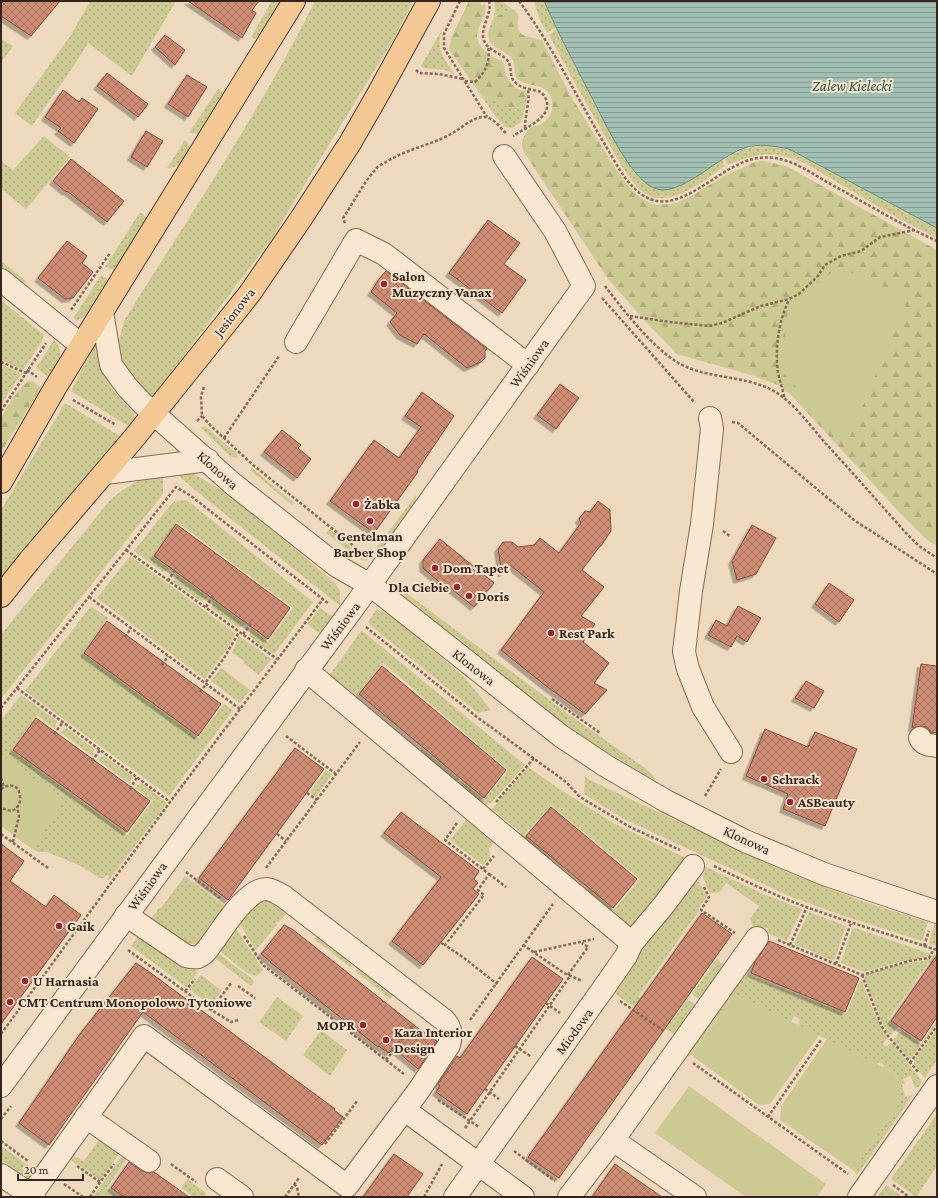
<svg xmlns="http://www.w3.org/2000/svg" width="938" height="1198" viewBox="0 0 938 1198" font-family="'Crimson Pro',serif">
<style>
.grass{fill:url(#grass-dots)}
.forest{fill:url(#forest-firs)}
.park{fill:#ccca92}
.water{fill:url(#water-rules);stroke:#698d7f}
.building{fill:url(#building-cross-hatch);stroke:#854f3c;filter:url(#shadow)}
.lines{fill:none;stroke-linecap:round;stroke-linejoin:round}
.minor-casing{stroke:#866957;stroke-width:24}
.major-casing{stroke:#53382b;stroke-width:24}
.path{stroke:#866957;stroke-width:2.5;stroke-dasharray:3 2;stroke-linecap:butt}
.minor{stroke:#f9e7d1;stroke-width:22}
.major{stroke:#f3c894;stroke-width:22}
.poi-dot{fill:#952637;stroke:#f5e4cd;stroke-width:1.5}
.labels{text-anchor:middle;stroke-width:4;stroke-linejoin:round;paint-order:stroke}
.poi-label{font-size:14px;font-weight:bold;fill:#35241c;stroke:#f5e4cd;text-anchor:start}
.street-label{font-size:14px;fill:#35241c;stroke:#f5e4cd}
.water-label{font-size:15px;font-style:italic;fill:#2a554d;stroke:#f5e4cd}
</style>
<defs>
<pattern id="grass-dots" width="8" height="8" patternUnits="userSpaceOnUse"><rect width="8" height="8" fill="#ccca92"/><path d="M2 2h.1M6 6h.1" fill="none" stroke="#b0ad7d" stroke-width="1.8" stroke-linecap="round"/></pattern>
<pattern id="forest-firs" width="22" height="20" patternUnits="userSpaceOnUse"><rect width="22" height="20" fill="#ccca92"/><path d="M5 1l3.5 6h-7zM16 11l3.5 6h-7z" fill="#b0ad7d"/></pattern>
<pattern id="water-rules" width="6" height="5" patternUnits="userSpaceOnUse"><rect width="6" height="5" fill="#a1bfb2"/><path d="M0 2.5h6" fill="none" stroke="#849b90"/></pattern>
<pattern id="building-cross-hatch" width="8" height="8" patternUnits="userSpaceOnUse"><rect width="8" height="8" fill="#cd8c73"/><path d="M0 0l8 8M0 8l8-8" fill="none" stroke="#a7725e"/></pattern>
<filter id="shadow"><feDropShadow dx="-3.5" dy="3.5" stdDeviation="0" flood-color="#0004"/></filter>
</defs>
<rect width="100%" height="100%" fill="#eed9be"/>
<g class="grass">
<path d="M 90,1 L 176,1 L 132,76 L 88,43 L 73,67 L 32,126 L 15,113 L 71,35 Z"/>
<path d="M 272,1 L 281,1 L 258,40 L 251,37 Z"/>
<path d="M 315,1 L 413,1 L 393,40 L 272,238 L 152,398 L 147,400 C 140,389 127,375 121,363 C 115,350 121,332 125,319 C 190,215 260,112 315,1 Z"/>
<path d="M 494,1 L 501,1 L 515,11 L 506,11 L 494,16 L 495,7 Z"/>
<path d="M 534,1 L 544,1 L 556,27 L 547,33 L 539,18 Z"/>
<path d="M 443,28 C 435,48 443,58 455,74 L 445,70 L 424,68 L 421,66 Z"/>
<path d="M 557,29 L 572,61 L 590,93 L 671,189 L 689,181 L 722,160 L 725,166 C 706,179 682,200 657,198 C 651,197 643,193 638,188 C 623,171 612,149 601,129 C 583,98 566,67 549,35 Z"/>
<path d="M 1,39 L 13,46 L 1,63 Z"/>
<path d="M 218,89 L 221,90 L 223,95 L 200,134 L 189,133 Z"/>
<path d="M 480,94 L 509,107 L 525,108 L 521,122 L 512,128 L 505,127 L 495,116 Z"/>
<path d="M 44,136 L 70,157 L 26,209 L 1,189 L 1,161 L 13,170 Z"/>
<path d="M 185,140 L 188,143 L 190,149 C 183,159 181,168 167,168 Z"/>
<path d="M 760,146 L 775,146 L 789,149 L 937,228 L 937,238 L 903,221 L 806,164 C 774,150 759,152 728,165 L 725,159 L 745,148 Z"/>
<path d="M 140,212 L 147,218 L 115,270 L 105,267 Z"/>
<path d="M 1,261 L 26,281 L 21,286 L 1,270 Z"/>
<path d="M 101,275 L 108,279 C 100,293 92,316 76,321 L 74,317 Z"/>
<path d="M 1,300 L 44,335 L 41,343 L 23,370 L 1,360 Z"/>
<path d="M 54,340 C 67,353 57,365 48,377 L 36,368 Z"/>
<path d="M 97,341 C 102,360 106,381 118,396 C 123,404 133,409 135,418 L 128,426 L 71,391 Z"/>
<path d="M 1,364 L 21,374 L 1,405 Z"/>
<path d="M 65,403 L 120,436 L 1,578 L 1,510 Z"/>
<path d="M 205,426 L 237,454 L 238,458 L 231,457 L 201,428 Z"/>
<path d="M 252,468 L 294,503 L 292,505 L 287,501 L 250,470 Z"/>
<path d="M 182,472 L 194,474 L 226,493 L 252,513 L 335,583 L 340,591 L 340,606 L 196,491 L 176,473 Z"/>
<path d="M 163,473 L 163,494 L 1,699 L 1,635 L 4,631 L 110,500 C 129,484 138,480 163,473 Z"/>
<path d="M 416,495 L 416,502 L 379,553 L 375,550 Z"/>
<path d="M 187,500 L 313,602 L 275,653 L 272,653 L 249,637 L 251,628 L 268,642 L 293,608 L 177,522 L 152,556 L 170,569 L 163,572 L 134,551 L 172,503 L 175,501 Z"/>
<path d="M 330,529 L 368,561 L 359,559 L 326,533 Z"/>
<path d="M 130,556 L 235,633 L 228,647 L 205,679 L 97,598 Z"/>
<path d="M 176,574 L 208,597 L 201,601 L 173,582 Z"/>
<path d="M 398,587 L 571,716 L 645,768 L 654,776 L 656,781 L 592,743 L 557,718 L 484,662 L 407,599 L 397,588 Z"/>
<path d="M 214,601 L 245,624 L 239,628 L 211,608 Z"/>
<path d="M 91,606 L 108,618 L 82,653 L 198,738 L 224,704 L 233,710 L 169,796 L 25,691 Z"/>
<path d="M 320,608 L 333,617 L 320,634 L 307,624 Z"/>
<path d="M 376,610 L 385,612 L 396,619 L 465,678 L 491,710 L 478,713 L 371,626 L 368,622 Z"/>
<path d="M 361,631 L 365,633 L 525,765 L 491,803 L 483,807 L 458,788 L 462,782 L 484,800 L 508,770 L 383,663 L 352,701 L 326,680 Z"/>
<path d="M 239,636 L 271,659 L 259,675 L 243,663 L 244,661 L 232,653 Z"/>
<path d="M 221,668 L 250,690 L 240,703 L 211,681 Z"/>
<path d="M 21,695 L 57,721 L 55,729 L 37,715 L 11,750 L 127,835 L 153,801 L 134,787 L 142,783 L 167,803 L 109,880 L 107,880 L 110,877 L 107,875 L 104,878 L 99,878 L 81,866 L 47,852 L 38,852 L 17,838 L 1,771 L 1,720 Z"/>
<path d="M 67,728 L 94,749 L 93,756 L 60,732 Z"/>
<path d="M 422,749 L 459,779 L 455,784 L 419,754 Z"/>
<path d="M 104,756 L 132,776 L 130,784 L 97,759 Z"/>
<path d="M 528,767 L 558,788 L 615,824 L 690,860 L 639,925 L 628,929 L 584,895 L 589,889 L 614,910 L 640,879 L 551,805 L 524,835 L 550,857 L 545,863 L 518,841 L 519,831 L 492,809 Z"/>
<path d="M 326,770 L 332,774 L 316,797 L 310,792 Z"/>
<path d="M 585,777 L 596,783 L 784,871 L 861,901 L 928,922 L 922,941 L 841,915 L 789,896 L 624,819 L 584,794 Z"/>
<path d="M 466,820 L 494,843 L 489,849 L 490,857 L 483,865 L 450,840 Z"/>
<path d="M 700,864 L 761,893 L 802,909 L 787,941 L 767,933 L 769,928 L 754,928 L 750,919 L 759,906 L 726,883 L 720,892 L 710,893 L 702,875 L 704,872 L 696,867 Z"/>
<path d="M 185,876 L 228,908 C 222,916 204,940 197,943 C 183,949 161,926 152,918 L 159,908 L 161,908 Z"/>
<path d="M 690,876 L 698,882 L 699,882 L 707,896 L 698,909 L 699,911 L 638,997 L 673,1020 L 687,1000 L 692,1002 L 696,1006 L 675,1035 L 610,990 Z"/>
<path d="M 265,898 L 291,908 L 280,921 L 276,922 L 277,925 L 256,950 L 237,920 Z"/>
<path d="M 809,912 L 846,926 L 834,961 L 794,944 Z"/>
<path d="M 233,924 L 263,970 L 257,976 L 247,973 L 215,947 Z"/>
<path d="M 934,925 L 937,925 L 937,946 L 929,944 Z"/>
<path d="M 855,928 L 931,954 L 925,958 L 899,962 L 864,972 L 841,963 L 852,930 Z"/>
<path d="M 142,931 L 198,972 L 186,987 L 131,946 Z"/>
<path d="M 321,931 L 355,960 L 350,967 L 314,939 Z"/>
<path d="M 762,940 L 748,975 L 846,1014 L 861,979 L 872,1008 L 887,1038 L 883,1044 L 886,1047 L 890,1043 L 893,1044 L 922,1081 L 919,1087 L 915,1088 L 911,1076 L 903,1079 L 905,1084 L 902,1084 L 905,1097 L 913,1095 L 857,1175 L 853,1170 L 902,1099 L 895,1073 L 883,1067 L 884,1065 L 878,1062 L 877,1064 L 798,1025 L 800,1019 L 794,1016 L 791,1022 L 734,994 L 689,1057 L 682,1052 Z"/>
<path d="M 214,950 L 252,979 L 254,982 L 251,986 L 211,955 Z"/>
<path d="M 934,955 L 937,955 L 937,966 L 929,962 L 888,1020 L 898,1027 L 891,1035 L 888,1034 L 880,1019 L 874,1001 L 872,1000 L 864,975 L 906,963 L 924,961 Z"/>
<path d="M 717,959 L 721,963 L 723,963 L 724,965 L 701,998 L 698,999 L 692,994 Z"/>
<path d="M 361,963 L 396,990 L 390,999 L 355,971 Z"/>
<path d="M 201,975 L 221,990 L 221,992 L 211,1006 L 189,989 Z"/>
<path d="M 277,997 L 303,1016 L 286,1041 L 259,1022 Z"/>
<path d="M 937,1020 L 937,1024 L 910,1060 L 893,1040 L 902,1030 L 921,1044 Z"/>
<path d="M 937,1029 L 937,1060 L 925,1078 L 914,1065 L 914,1060 Z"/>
<path d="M 321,1030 L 347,1050 L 330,1076 L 303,1055 Z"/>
<path d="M 937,1114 L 937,1166 L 916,1197 L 891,1179 Z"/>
<path d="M 101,1137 L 120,1153 L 100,1180 L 65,1156 L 73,1156 L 84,1161 Z"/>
<path d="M 1,1146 L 39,1173 L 32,1179 L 28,1179 L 1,1160 Z"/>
<path d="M 123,1154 L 128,1157 L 107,1188 L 119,1197 L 93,1197 Z"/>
<path d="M 187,1179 L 206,1193 L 204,1197 L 194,1197 L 181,1188 Z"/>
<path d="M 886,1185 L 903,1197 L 877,1197 Z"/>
</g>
<g class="forest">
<path d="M 469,1 L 480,1 L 481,5 L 485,4 C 488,16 477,25 477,37 C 478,46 487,53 495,58 C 497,59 501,60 503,62 C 505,65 505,70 506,74 C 509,83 515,90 525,91 L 527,95 L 525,108 L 509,107 L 480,94 L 449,49 L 451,38 Z"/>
<path d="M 506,11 L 515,11 L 519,15 C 514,38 525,35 542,40 L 569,93 L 613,165 L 629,187 L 637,195 L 646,201 L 655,205 L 671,204 L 677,203 L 693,195 L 726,175 L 755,162 L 763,161 L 786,166 L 937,250 L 937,546 L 927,540 L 898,511 L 792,396 L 778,385 L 751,375 L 677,354 L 645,321 L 608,279 L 523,151 C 520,142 524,132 532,127 C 535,126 538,126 541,124 C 552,118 555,106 550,95 C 543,83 531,87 520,81 C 512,76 517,66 512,59 C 511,56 508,55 505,53 C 502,50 498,49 495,47 C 483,39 490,27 494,17 Z"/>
<path d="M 29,381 L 32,381 L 41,388 L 1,452 C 1,441 0,430 1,420 C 2,412 22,384 29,381 Z"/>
</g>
<g class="park">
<path d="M 838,267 L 909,297 L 846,446 L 782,371 L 788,308 Z"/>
<path d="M 1,754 L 64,801 L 32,849 L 1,826 Z"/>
<path d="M 734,994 L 819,1035 L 770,1104 L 759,1105 L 691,1055 Z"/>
<path d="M 827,1039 L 895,1073 L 902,1099 L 853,1170 L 780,1120 L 781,1106 Z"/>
<path d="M 689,1086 L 826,1184 L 817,1197 L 746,1197 L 655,1133 Z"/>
</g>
<path class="water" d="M 544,1 L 937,1 L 937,228 L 789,149 C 775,146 758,143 744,148 C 724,156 707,171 689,181 C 678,187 664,194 652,187 C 628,175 603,118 590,94 C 574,63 558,33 544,1 Z"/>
<g class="building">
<path d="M 1,1 L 60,1 L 31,36 L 1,16 Z"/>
<path d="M 188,1 L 259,1 L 252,10 L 256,13 L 242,38 Z"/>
<path d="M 165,35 L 185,50 L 175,65 L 155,47 Z"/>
<path d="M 107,73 L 148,104 L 138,117 L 97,86 Z"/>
<path d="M 187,75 L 207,87 L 188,117 L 168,104 Z"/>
<path d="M 63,90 L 79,102 L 82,98 L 98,109 L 74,143 L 58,131 L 61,128 L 45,117 Z"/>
<path d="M 146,131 L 163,141 L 147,167 L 131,157 Z"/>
<path d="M 71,159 L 124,201 L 107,222 L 67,191 L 66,192 L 53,181 Z"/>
<path d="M 488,220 L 520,243 L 504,264 L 526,280 L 502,313 L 449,273 Z"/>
<path d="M 67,241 L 87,256 L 82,263 L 93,272 L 73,298 L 65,299 L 38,278 Z"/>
<path d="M 386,271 L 487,349 L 485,351 L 485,358 L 481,362 L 467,368 L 424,334 L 417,344 L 400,335 L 390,322 L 397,313 L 371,292 L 379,279 Z"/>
<path d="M 560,384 L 579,398 L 556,429 L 537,415 Z"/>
<path d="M 422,392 L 454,416 L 417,471 L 418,472 L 374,533 L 330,501 L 374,440 L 399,458 L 421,427 L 405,416 Z"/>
<path d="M 282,430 L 301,445 L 298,448 L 311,459 L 297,478 L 264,452 Z"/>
<path d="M 598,501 L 610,510 L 611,531 L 601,546 L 600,546 L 582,570 L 604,587 L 581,616 L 595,624 L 583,642 L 609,663 L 594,683 L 607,690 L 585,714 L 546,686 L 501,650 L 544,592 L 510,565 L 502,574 L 498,549 L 503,542 L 512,542 L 518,547 L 534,545 L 540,538 L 559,553 L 581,523 L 579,519 L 585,511 L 590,512 Z"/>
<path d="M 176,524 L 290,608 L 268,639 L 154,556 Z"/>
<path d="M 752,525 L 776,538 L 756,574 L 737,580 L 732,561 Z"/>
<path d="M 440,539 L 494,583 L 474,607 L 448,586 L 446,588 L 423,568 L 423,560 Z"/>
<path d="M 829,583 L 854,600 L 839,622 L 815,604 Z"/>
<path d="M 738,606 L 761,618 L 747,642 L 737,636 L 731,647 L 708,635 L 716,620 L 727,626 Z"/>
<path d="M 107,621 L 221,704 L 198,736 L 84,653 Z"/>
<path d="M 921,664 L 937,666 L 937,733 L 931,732 L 927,727 L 921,726 L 912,728 Z"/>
<path d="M 382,666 L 506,770 L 484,798 L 359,694 Z"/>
<path d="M 806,681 L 824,691 L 814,708 L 795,698 Z"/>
<path d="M 36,718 L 150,801 L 127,832 L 13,750 Z"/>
<path d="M 765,729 L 808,747 L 815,732 L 857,749 L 825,826 L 783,809 L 788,794 L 746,776 Z"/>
<path d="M 295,748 L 324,769 L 228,900 L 199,878 Z"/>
<path d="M 551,807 L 637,879 L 613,908 L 526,836 Z"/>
<path d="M 401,812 L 479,871 L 474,879 L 478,883 L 473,889 L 479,894 L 423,965 L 392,941 L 441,877 L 384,833 Z"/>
<path d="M 1,844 L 24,861 L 10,881 L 46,907 L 54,895 L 81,915 L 1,1024 Z"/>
<path d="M 702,913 L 732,934 L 559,1178 L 528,1157 Z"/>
<path d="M 284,925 L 292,929 L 419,1029 L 437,1041 L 418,1069 L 393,1048 L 389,1053 L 378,1046 L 378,1047 L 270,962 L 271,962 L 261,954 Z"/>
<path d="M 769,941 L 859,978 L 845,1012 L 751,973 L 755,962 Z"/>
<path d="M 937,955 L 937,1017 L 921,1041 L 891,1021 Z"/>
<path d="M 532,957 L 563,979 L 467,1114 L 436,1092 L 440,1086 L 438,1084 L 457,1056 L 460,1058 Z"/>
<path d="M 136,963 L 148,971 L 335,1109 L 334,1110 L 343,1117 L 322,1145 L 143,1012 L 49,1145 L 19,1123 L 80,1034 Z"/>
<path d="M 394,1154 L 423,1174 L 407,1197 L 363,1197 Z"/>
<path d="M 129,1162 L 142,1171 L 148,1173 L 154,1172 L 189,1197 L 124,1197 L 111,1188 Z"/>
<path d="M 615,1164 L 639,1181 L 662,1197 L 592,1197 Z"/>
</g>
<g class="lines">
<g class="minor-casing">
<g id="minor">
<path d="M 1,280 L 81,345"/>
<path d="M 102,312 L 111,365 L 127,387 L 143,404 L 233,484 L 337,566 L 370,585 L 383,595 L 561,736 L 606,766 L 666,801 L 745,841 L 824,874 L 937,912"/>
<path d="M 296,342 L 356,240 L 384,254 L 528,365"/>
<path d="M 710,418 L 712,429 L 702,524 L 691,591 L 684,652 L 688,669 L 703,707 L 731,752"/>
<path d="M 105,473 L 208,460"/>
<path d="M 306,670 L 632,943"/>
<path d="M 920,738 C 923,745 930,745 937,746"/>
<path d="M 1,1086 L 359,600 L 584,286 L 555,231 L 504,156"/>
<path d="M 405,1110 L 523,1197"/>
<path d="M 86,1117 L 149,1161"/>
<path d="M 613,1140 L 695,1197"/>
<path d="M 1,1175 L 34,1197"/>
<path d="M 217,1179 L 242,1197"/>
<path d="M 31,1195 L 144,1036 L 347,1186 L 419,1090 L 449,1045 C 452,1035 451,1027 444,1020 L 283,896 C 278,893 273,890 267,889 C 248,888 225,925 215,939 C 210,945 206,954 198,957 C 194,958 190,957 186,956 L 126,915"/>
<path d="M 455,1197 L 603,989 L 626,956 L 632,943 L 663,906 L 693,866"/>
<path d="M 569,1197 L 613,1140 L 757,938"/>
<path d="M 859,1197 L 937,1086"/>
</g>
</g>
<g class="major-casing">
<g id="major">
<path d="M 1,482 L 55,388 L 294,1"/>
<path d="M 1,596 L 29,561 L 134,438 L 223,327 L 250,293 L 300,220 L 350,143 L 377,96 L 429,1"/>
</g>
</g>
<g class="path">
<path d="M 460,1 L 444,34 L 444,48 L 487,117"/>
<path d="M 489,1 C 492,14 482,24 483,37 C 485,50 500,52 507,60 C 513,66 508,76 515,82 C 521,89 532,89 541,92 C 561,114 528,126 513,136"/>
<path d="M 519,1 C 552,45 576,96 604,143 C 615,161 625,184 644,196 C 681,219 722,161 759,158 C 789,154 811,174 836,187 C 869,205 903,226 937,241"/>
<path d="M 416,70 L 419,73 L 439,74 L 463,79"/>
<path d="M 465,81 L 475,82 C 485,73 491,61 488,47"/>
<path d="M 525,128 C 525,114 530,103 528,89"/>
<path d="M 345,223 L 343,218 C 354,202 363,183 376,169 C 378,166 382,164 386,162 C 408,148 434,145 456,131 C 465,125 475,116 486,117 C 495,119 501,129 507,134"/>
<path d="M 605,286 C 624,311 660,358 689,368 C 719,380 758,376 784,398 C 800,411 813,429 827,445 C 854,474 880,504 906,533 L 919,546 L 937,558"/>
<path d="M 602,298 L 695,403"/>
<path d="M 71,310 L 110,253"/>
<path d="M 630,316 L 670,322 L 709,326 L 722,323 L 761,306 L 789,299 L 799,294 L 818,276 L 825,265 L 841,256 L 861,251 L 880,237 L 915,230"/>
<path d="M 1,362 L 26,373"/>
<path d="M 27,370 L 37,377"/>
<path d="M 204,387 L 201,396 L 202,416 L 211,426 L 253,465 L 365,555"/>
<path d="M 784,397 C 783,389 780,382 778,373 C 775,349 778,322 789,300"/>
<path d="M 73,400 L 116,425"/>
<path d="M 1,411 L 46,343"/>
<path d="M 197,421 L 202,416"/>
<path d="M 732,422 L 738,423 L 854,520 L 937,574"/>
<path d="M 224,438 L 279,356"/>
<path d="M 723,531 L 731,537"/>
<path d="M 126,550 L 277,659"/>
<path d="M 168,581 L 176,568"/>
<path d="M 89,597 L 240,709"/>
<path d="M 206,607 L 213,596"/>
<path d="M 366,627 L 477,717 L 566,782 L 580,797 L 630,827 L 680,850"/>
<path d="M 243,634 L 251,624"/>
<path d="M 125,637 L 131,628"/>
<path d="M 162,665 L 168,656"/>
<path d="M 206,682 L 224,658 L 239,632"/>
<path d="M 17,688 L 170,802"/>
<path d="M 200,692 L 207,683"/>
<path d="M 552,699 L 600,733"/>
<path d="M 1,708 L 176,487 L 191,496 L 329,604"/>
<path d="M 54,734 L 63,722"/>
<path d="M 286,736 L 336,774"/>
<path d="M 92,761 L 100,750"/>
<path d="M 1,778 L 4,787"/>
<path d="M 1,789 C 27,772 26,824 1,807"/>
<path d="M 130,789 L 137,777"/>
<path d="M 307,793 L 317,800"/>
<path d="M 705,796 L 721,769"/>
<path d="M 496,802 L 534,758"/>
<path d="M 457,823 L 445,840 L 489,874 L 478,890 L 484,895 L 445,945 L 464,958 L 497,984"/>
<path d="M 1,834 L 48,868"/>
<path d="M 277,834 L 286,841"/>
<path d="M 13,842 L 19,816 L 17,807"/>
<path d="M 714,866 C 745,881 776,896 809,908 C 851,923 894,936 937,950"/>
<path d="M 266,868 L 360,742"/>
<path d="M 483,869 L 494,856"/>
<path d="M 186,872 L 220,898"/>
<path d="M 489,874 L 506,887"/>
<path d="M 704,887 L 709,897 L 701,910 L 735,933"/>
<path d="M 244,936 L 263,965 L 404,1074"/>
<path d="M 778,940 L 862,975 L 909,961 L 929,958 L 934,949"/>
<path d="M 441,943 L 445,945"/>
<path d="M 523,945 L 564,973 L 582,981"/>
<path d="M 790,945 L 807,907"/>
<path d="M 924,946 L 929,931"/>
<path d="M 128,950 L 208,1008 L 231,1022 L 238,1020"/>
<path d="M 534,952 L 594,939"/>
<path d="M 836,964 L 851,923"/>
<path d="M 568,975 L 588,947 L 582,943"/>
<path d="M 862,975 L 882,1027 L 888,1036 L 919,1073"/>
<path d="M 238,986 L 255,998"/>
<path d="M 185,991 L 195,979"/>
<path d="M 620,1001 L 664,1031"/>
<path d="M 546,1003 L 560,1013"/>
<path d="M 211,1010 L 232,982"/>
<path d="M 470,1020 L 553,904"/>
<path d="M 1,1034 L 170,802 L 323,599"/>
<path d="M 515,1046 L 530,1056"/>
<path d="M 386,1060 L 414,1024"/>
<path d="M 693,1063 L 848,1174"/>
<path d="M 910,1063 L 937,1026"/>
<path d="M 485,1089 L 499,1099"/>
<path d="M 438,1100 L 479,1127"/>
<path d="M 768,1117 L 821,1040"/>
<path d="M 1,1119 L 11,1106"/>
<path d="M 465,1128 L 570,976"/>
<path d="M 1,1141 L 28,1161"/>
<path d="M 325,1144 L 358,1100"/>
<path d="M 514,1151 L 555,1181"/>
<path d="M 171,1164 L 196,1182"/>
<path d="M 77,1166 L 100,1182 L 114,1164"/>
<path d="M 64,1184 L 83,1197"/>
<path d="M 294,1184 L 297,1187 L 299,1197"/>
<path d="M 893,1185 L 909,1197"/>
<path d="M 90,1197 L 100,1182"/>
<path d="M 285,1197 L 299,1178"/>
<path d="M 424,1197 L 442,1164"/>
</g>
<use href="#minor" class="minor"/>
<use href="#major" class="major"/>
</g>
<g class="poi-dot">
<circle cx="384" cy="284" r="4"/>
<circle cx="356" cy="504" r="4"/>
<circle cx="370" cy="521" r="4"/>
<circle cx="435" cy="568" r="4"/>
<circle cx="457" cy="587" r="4"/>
<circle cx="469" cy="596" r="4"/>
<circle cx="551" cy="633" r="4"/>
<circle cx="764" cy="779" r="4"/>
<circle cx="790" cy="802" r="4"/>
<circle cx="59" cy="926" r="4"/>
<circle cx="25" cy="981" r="4"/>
<circle cx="10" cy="1002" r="4"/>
<circle cx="363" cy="1025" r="4"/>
<circle cx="386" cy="1040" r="4"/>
</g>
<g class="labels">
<g class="poi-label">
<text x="392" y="281">Salon<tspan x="392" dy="16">Muzyczny Vanax</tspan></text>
<text x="364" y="509">Żabka</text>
<text x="370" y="541" text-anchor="middle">Gentelman<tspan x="370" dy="16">Barber Shop</tspan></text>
<text x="443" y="573">Dom Tapet</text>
<text x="449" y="592" text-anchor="end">Dla Ciebie</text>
<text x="477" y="601">Doris</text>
<text x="559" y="638">Rest Park</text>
<text x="772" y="784">Schrack</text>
<text x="798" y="807">ASBeauty</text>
<text x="67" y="931">Gaik</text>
<text x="33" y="986">U Harnasia</text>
<text x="18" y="1007">CMT Centrum Monopolowo Tytoniowe</text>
<text x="355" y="1030" text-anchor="end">MOPR</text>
<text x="394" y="1037">Kaza Interior<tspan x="394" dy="16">Design</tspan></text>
</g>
<g class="street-label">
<text transform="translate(234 312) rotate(-52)" y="5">Jesionowa</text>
<text transform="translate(529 363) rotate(-54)" y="5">Wiśniowa</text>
<text transform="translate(218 470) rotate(42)" y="5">Klonowa</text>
<text transform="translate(340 626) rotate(-53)" y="5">Wiśniowa</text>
<text transform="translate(474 667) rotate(38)" y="5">Klonowa</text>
<text transform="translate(747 840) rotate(25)" y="5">Klonowa</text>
<text transform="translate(147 886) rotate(-54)" y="5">Wiśniowa</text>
<text transform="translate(574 1031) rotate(-54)" y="5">Miodowa</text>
</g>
<g class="water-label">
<text x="852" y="91">Zalew Kielecki</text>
</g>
</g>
<rect width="938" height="1198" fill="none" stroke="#35241c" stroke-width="4"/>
<path d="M18 1174v6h65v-6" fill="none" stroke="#35241c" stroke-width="2"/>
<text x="24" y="1174" font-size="12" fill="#35241c" stroke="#f5e4cd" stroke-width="3" paint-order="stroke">20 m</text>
</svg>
